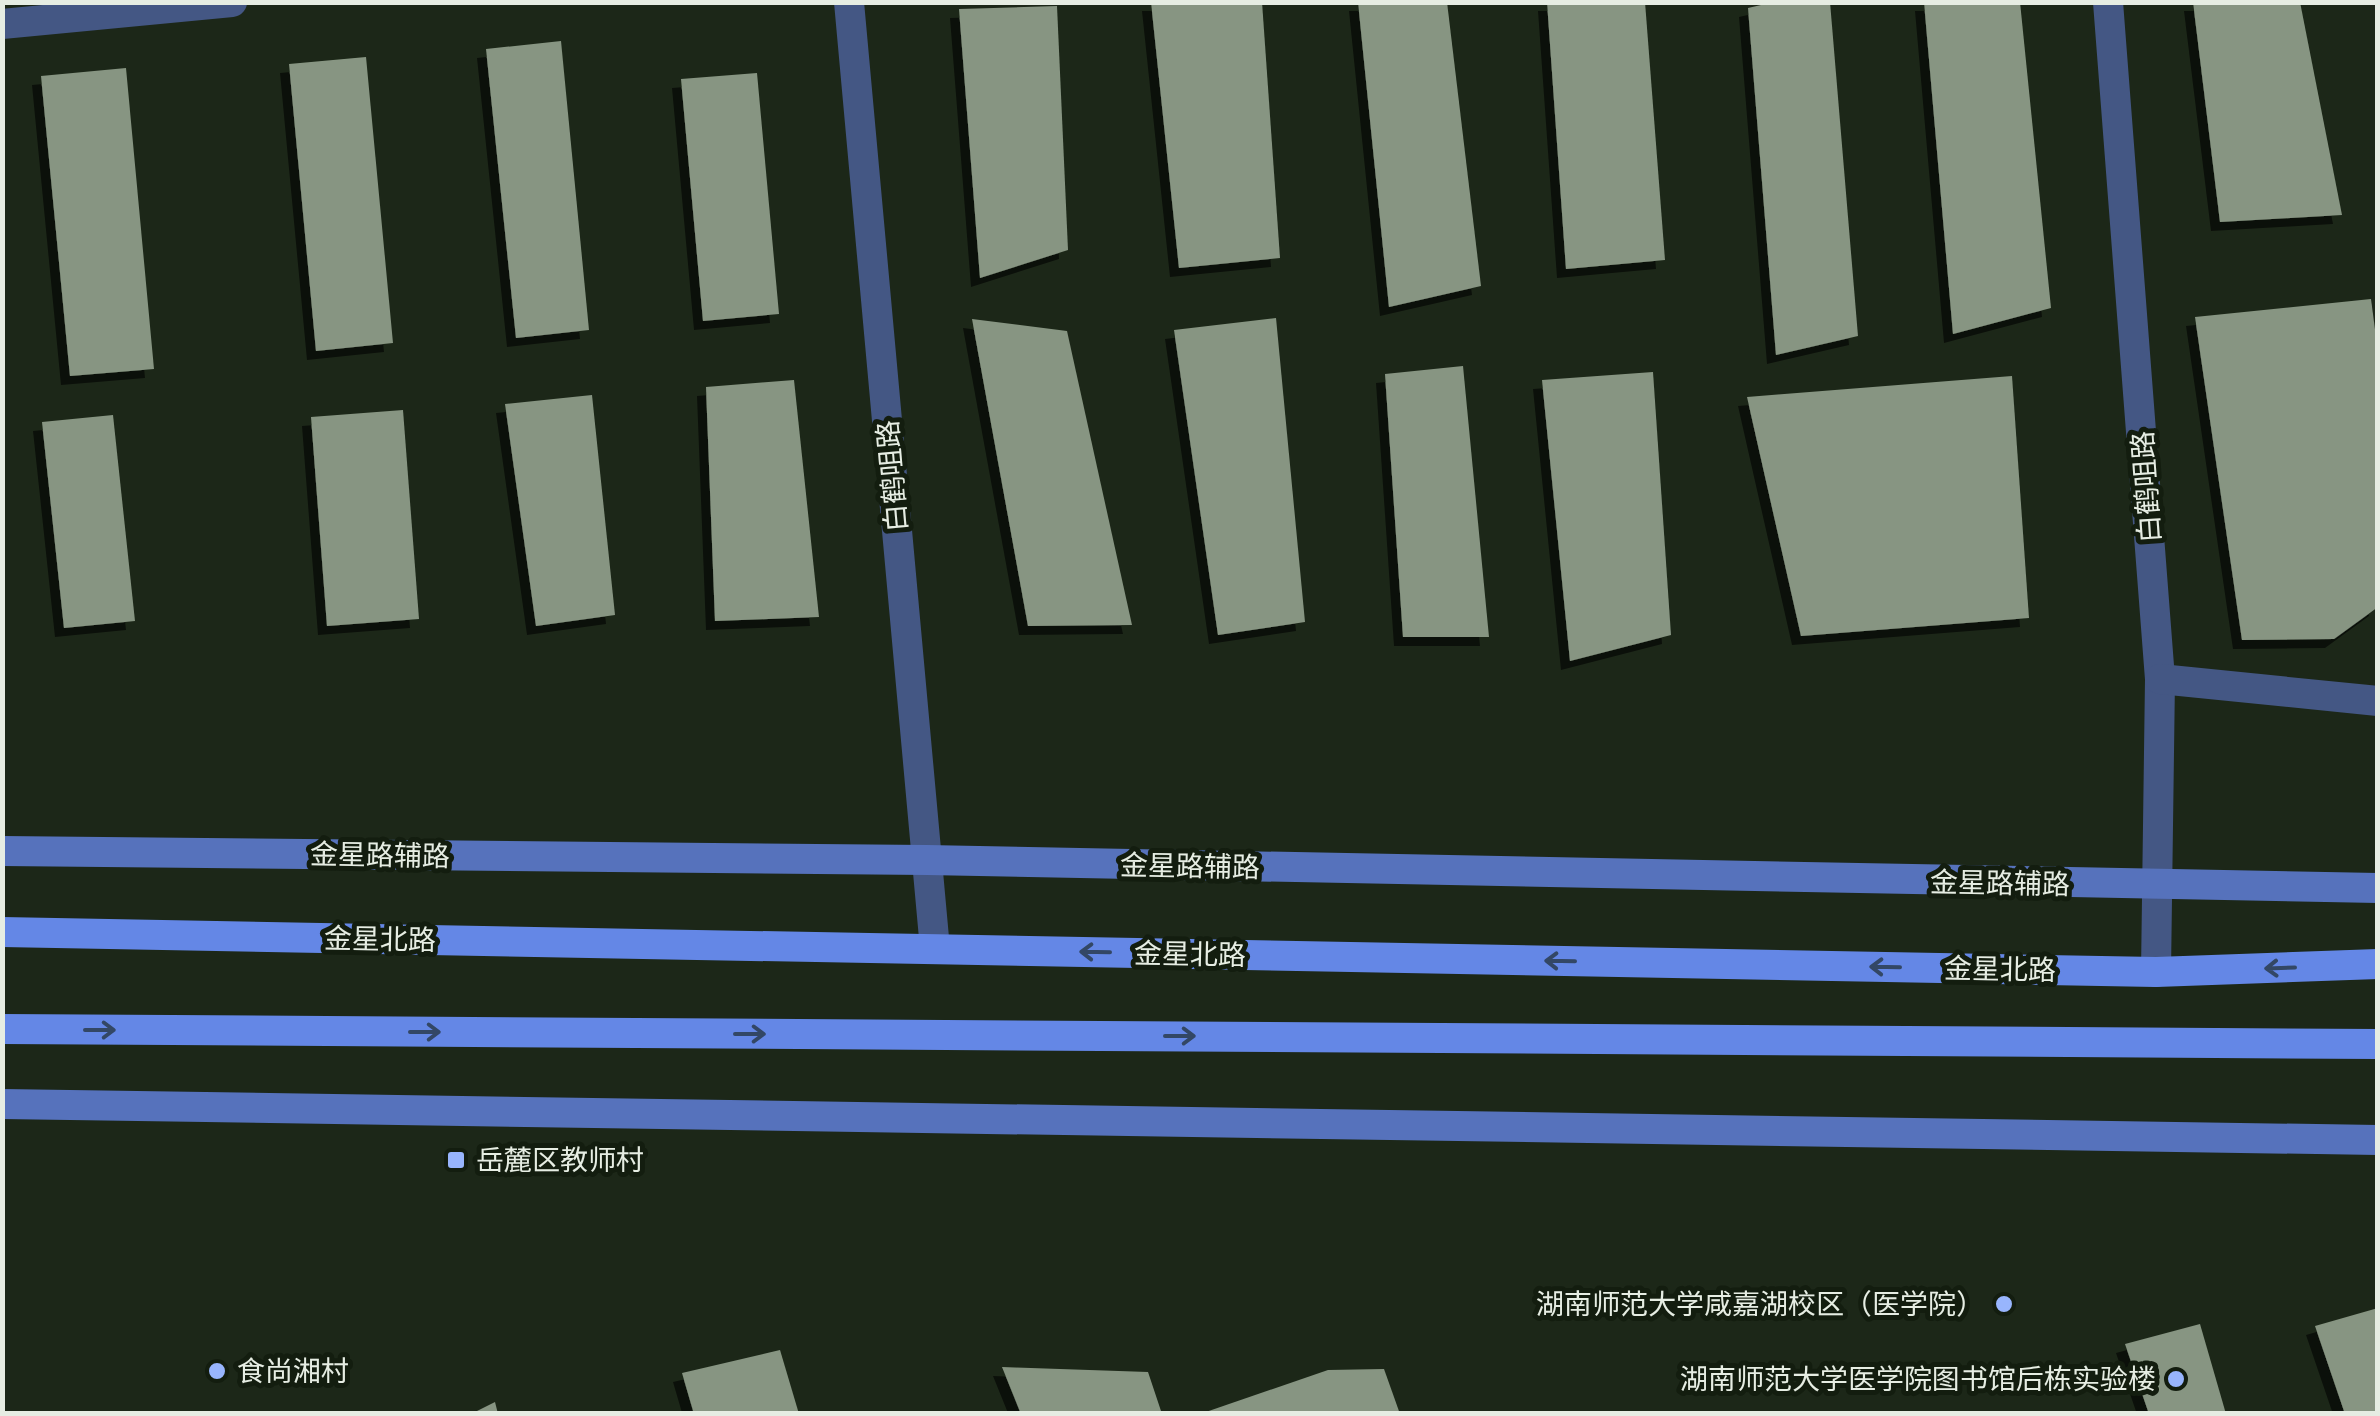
<svg xmlns="http://www.w3.org/2000/svg" width="2380" height="1416" viewBox="0 0 2380 1416" font-family="Quicksand,'Noto Sans SC',sans-serif">
<style>
.building{fill:#879582;filter:url(#shadow)}
.lines{fill:none;stroke-linecap:round;stroke-linejoin:round}
.street{stroke:#445784;stroke-width:30}
.secondary{stroke:#5672bc;stroke-width:30}
.primary{stroke:#6487e6;stroke-width:30}
.oneway{stroke:#334765}
.poi-dot{fill:#98b5fd;stroke:#131d0f;stroke-width:4}
.labels{text-anchor:middle;stroke-width:10;stroke-linejoin:round;paint-order:stroke}
.street-label{font-size:28px;fill:#e6ede3;stroke:#131d0f}
.poi-label{font-size:28px;fill:#e6ede3;stroke:#131d0f;text-anchor:start}
</style>
<defs>
<filter id="shadow"><feDropShadow dx="-9" dy="9" stdDeviation="0" flood-color="#0009"/></filter>
</defs>
<rect width="100%" height="100%" fill="#1c2718"/>
<g class="building">
<path d="M 1151,2 L 1262,2 L 1280,258 L 1179,268 Z"/>
<path d="M 1358,2 L 1447,2 L 1481,286 L 1389,307 Z"/>
<path d="M 1547,2 L 1645,2 L 1665,260 L 1566,269 Z"/>
<path d="M 1774,2 L 1830,2 L 1858,336 L 1776,355 L 1748,8 Z"/>
<path d="M 1924,2 L 2020,2 L 2051,308 L 1953,334 Z"/>
<path d="M 2193,2 L 2300,2 L 2342,215 L 2220,222 Z"/>
<path d="M 1057,6 L 1068,250 L 980,278 L 959,9 Z"/>
<path d="M 561,41 L 589,330 L 516,338 L 486,49 Z"/>
<path d="M 366,57 L 393,343 L 316,351 L 289,64 Z"/>
<path d="M 126,68 L 154,369 L 70,376 L 41,76 Z"/>
<path d="M 757,73 L 779,314 L 703,321 L 681,79 Z"/>
<path d="M 2371,299 L 2378,352 L 2378,607 L 2334,639 L 2242,640 L 2195,317 Z"/>
<path d="M 1276,318 L 1305,622 L 1218,635 L 1174,330 Z"/>
<path d="M 972,319 L 1067,331 L 1132,625 L 1028,626 Z"/>
<path d="M 1463,366 L 1489,637 L 1403,637 L 1385,374 Z"/>
<path d="M 1653,372 L 1671,635 L 1570,661 L 1542,380 Z"/>
<path d="M 2012,376 L 2029,618 L 1801,636 L 1747,397 Z"/>
<path d="M 794,380 L 819,617 L 715,621 L 706,387 Z"/>
<path d="M 592,395 L 615,615 L 536,626 L 505,404 Z"/>
<path d="M 403,410 L 419,619 L 327,626 L 311,417 Z"/>
<path d="M 113,415 L 135,621 L 64,628 L 42,422 Z"/>
<path d="M 2378,1308 L 2378,1414 L 2345,1414 L 2315,1326 Z"/>
<path d="M 2200,1324 L 2226,1414 L 2149,1414 L 2125,1344 Z"/>
<path d="M 780,1350 L 799,1414 L 694,1414 L 682,1373 Z"/>
<path d="M 1002,1367 L 1148,1372 L 1162,1414 L 1021,1414 Z"/>
<path d="M 1384,1369 L 1400,1414 L 1200,1414 L 1328,1370 Z"/>
<path d="M 495,1402 L 498,1414 L 471,1414 Z"/>
</g>
<g class="lines">
<g class="street">
<path d="M 849,2 L 935,949"/>
<path d="M 2108,2 L 2160,679 L 2156,972"/>
<path d="M 2,24 L 232,2"/>
<path d="M 2160,679 L 2378,701"/>
</g>
<g class="secondary">
<path d="M 2,851 L 927,860 L 2378,888"/>
<path d="M 2,1104 L 2378,1140"/>
</g>
<g class="primary">
<path d="M 2,932 L 2156,972 L 2378,964"/>
<path d="M 2,1029 L 2378,1044"/>
</g>
</g>
<defs><path id="oneway-shaft" d="M-6 0H5M1.5-3L5.5 0L1.5 3" fill="none" stroke-width="1.6" stroke-linecap="round" stroke-linejoin="round" transform="scale(2.5)"/></defs>
<g class="oneway">
<use href="#oneway-shaft" transform="translate(1095 952) rotate(-179)"/>
<use href="#oneway-shaft" transform="translate(1560 961) rotate(-179)"/>
<use href="#oneway-shaft" transform="translate(1885 967) rotate(-179)"/>
<use href="#oneway-shaft" transform="translate(2280 968) rotate(178)"/>
<use href="#oneway-shaft" transform="translate(100 1030)"/>
<use href="#oneway-shaft" transform="translate(425 1032)"/>
<use href="#oneway-shaft" transform="translate(750 1034)"/>
<use href="#oneway-shaft" transform="translate(1180 1036)"/>
</g>
<g class="poi-dot">
<rect x="446" y="1150" width="20" height="20" rx="5"/>
<circle cx="2004" cy="1304" r="10"/>
<circle cx="217" cy="1371" r="10"/>
<circle cx="2176" cy="1379" r="10"/>
</g>
<g class="labels">
<g class="street-label">
<text transform="translate(892 476) rotate(-95)" y="10">白鹤咀路</text>
<text transform="translate(2146 487) rotate(-94)" y="10">白鹤咀路</text>
<text transform="translate(380 855) rotate(1)" y="10">金星路辅路</text>
<text transform="translate(1190 866) rotate(1)" y="10">金星路辅路</text>
<text transform="translate(2000 883) rotate(1)" y="10">金星路辅路</text>
<text transform="translate(380 939) rotate(1)" y="10">金星北路</text>
<text transform="translate(1190 954) rotate(1)" y="10">金星北路</text>
<text transform="translate(2000 969) rotate(1)" y="10">金星北路</text>
</g>
<g class="poi-label">
<text x="476" y="1170">岳麓区教师村</text>
<text x="1984" y="1314" text-anchor="end">湖南师范大学咸嘉湖校区（医学院）</text>
<text x="237" y="1381">食尚湘村</text>
<text x="2156" y="1389" text-anchor="end">湖南师范大学医学院图书馆后栋实验楼</text>
</g>
</g>
<rect width="2380" height="1416" fill="none" stroke="#e6ede3" stroke-width="10"/>
</svg>
